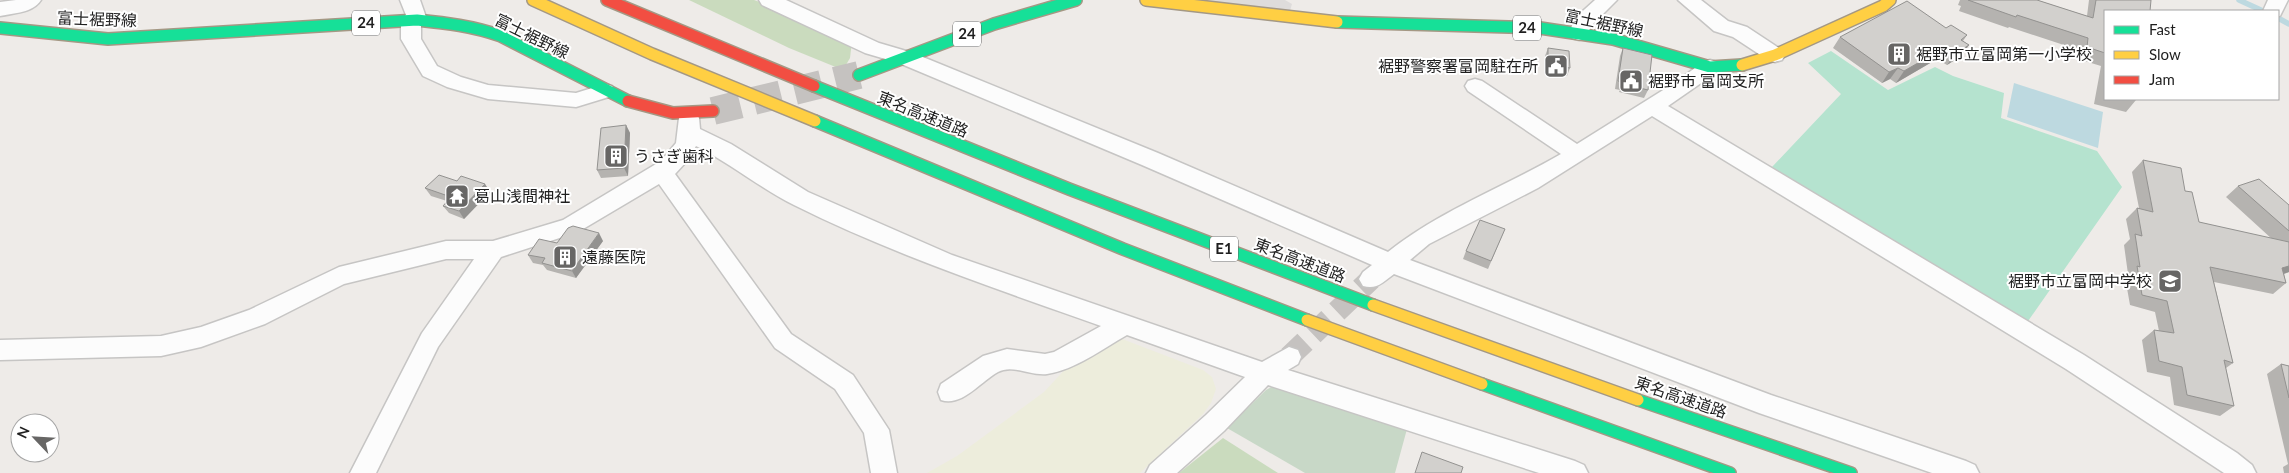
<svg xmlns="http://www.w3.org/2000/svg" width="2289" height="473" viewBox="0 0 2289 473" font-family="Lato,'Noto Sans JP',sans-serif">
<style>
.farmland{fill:#ededdc}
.forest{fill:#cadbbe}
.cemetery{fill:#c8d8c7}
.pitch{fill:#b5e3cf}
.parking{fill:#dedcdb}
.water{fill:#bdd9e0}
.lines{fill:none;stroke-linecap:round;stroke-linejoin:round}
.stream{stroke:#bdd9e0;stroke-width:5.5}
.street-tunnel{stroke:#c5c2c0;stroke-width:22;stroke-dasharray:22 11;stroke-linecap:butt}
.primary-tunnel{stroke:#c5c2c0;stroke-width:28;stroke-dasharray:28 14;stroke-linecap:butt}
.street-casing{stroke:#c6c5c4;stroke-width:3}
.fast-casing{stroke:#a49884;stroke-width:14}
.slow-casing{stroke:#a49884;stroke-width:14}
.jam-casing{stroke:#a49884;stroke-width:14}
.street{fill:#fcfcfc;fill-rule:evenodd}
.fast{stroke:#16e098;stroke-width:11}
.slow{stroke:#ffcf43;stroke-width:11}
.jam{stroke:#f24e42;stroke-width:11}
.wall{fill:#b5b3b0}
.shaded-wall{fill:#939290}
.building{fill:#d2d0cd;stroke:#939290}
.labels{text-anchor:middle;stroke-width:4;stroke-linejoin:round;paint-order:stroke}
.shield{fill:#fff;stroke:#626262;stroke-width:1}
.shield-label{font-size:15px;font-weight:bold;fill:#1f1f1f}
.street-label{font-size:16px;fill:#1f1f1f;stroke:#fff}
.poi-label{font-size:16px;fill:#1f1f1f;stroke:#fff;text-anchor:start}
</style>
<rect width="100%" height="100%" fill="#eeebe8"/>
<path class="farmland" d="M 1117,337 L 1203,370 L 1212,377 L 1216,389 L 1211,403 L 1203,414 L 1140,473 L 927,473 L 957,456 L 1044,392 L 1069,365 Z"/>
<g class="forest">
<path d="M 689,0 L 754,0 L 777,8 L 852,41 L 850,58 L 843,70 L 789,48 Z"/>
<path d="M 1223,438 L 1278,473 L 1179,473 Z"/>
</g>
<path class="cemetery" d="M 1275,385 L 1410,418 L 1395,473 L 1305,473 L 1227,428 L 1266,390 Z"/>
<path class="pitch" d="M 1831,51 L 1888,90 L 1935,67 L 1953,76 L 2004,93 L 2001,118 L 2097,151 L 2122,187 L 2026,324 L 1772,167 L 1841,94 L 1808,63 Z"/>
<path class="parking" d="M 1183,0 L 1285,0 L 1292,4 L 1289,14 Z"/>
<path class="water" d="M 2014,83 L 2103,112 L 2098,148 L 2007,117 Z"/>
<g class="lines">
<g class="stream">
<path d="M 2239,0 L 2263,11"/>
<path d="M 2278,18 L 2289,24"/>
</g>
<path class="street-tunnel" d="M 1289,357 L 1371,279"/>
<path class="primary-tunnel" d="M 713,111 L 859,75"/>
<g class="street-casing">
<g id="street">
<path d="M 16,0 L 41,0 C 33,13 14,13 0,16 L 0,2 Z"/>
<path d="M 400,0 L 420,0 L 427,20 L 421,26 L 421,39 L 437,66 L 461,77 L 488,85 L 576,93 L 605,84 L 612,86 L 615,91 L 612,96 L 576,107 L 488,99 L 447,87 L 423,76 L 401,39 L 401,20 L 406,15 Z"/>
<path d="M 759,0 L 786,0 L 879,43 L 913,53 L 1158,153 L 1388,252 C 1439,211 1504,187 1561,154 L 1468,91 L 1465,86 L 1468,81 L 1475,79 L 1482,81 L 1577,144 L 1676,82 L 1703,62 L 1710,60 L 1717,62 L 1720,67 L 1717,72 L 1668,106 L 2084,355 L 2237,453 L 2252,465 L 2256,473 L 2224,473 L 2066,369 L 1652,116 L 1538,188 L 1429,244 L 1410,260 L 1771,395 L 1966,461 L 1975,465 L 1979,473 L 1932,473 L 1759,413 L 1394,274 C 1383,282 1377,290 1363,286 L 1359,279 L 1363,272 L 1372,265 L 1142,165 L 899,63 L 865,53 L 762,5 Z"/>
<path d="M 1595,0 L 1617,0 L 1591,26 L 1586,38 L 1579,40 L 1572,38 L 1569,33 L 1575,18 Z"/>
<path d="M 1678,0 L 1701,0 L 1728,21 L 1747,27 L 1782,50 L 1785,55 L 1782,60 L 1775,62 L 1768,60 L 1733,37 L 1714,31 Z"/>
<path d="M 2268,0 L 2288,0 L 2280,16 L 2278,16 L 2278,11 L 2263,11 Z"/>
<path d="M 689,110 L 696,113 L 699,118 L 700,129 L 731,144 L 808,192 L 952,255 L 1262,362 L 1289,347 L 1298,350 L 1301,357 L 1298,364 L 1288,370 L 1575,461 L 1584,465 L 1588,473 L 1539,473 L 1268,385 L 1224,431 L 1177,473 L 1146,473 L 1150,465 L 1206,415 L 1245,377 L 1127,335 C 1102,349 1075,370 1047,374 C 1031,376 1012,364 998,372 C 980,382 962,407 941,400 L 938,392 L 941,384 L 983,356 L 1007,349 L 1045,354 L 1054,352 L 1101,326 C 997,289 892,254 794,205 C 760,188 730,163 696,146 L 687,161 L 675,174 L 791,334 L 853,375 L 889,430 L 897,473 L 871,473 L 864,433 L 835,389 L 775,348 L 659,184 L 578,232 L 501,257 L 438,347 L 376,473 L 350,473 L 422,333 L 474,259 L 446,259 L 344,284 L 265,324 L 201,347 L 161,356 L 0,360 L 0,340 L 161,336 L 201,327 L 249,310 L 339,267 L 446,241 L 493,241 L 563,220 L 661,161 L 676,143 L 679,118 L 682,113 Z"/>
</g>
</g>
<g class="fast-casing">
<g id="fast">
<path d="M 1337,22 L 1540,28 L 1613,39 L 1710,67 L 1742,65"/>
<path d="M 0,28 L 108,39 L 417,20 C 446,23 473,26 501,36 L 628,101"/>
<path d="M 859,75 L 994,24 L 1076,0"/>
<path d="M 814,86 L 1069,189 L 1373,305"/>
<path d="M 815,121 L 1123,249 L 1307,320"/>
<path d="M 1482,384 L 1730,473"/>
<path d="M 1638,400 L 1851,473"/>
</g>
</g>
<g class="slow-casing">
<g id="slow">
<path d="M 533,0 L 652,54 L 815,121"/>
<path d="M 1146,0 L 1337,22"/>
<path d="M 1742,65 L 1775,55 L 1883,6 L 1890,0"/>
<path d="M 1373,305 L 1638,400"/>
<path d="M 1307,320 L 1482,384"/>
</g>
</g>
<g class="jam-casing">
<g id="jam">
<path d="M 607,0 L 814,86"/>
<path d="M 628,101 L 673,113 L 713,111"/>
</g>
</g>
<use href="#street" class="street"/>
<use href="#fast" class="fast"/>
<use href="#slow" class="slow"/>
<use href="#jam" class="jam"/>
</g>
<g class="wall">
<path d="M 1960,0 L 2037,0 L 2087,16 L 2089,0 L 2151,0 L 2105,11 L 2105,99 L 2136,99 L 2136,100 L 2126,112 L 2094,104 L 2101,66 L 2078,59 L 2079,50 L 2009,27 L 2008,28 L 1959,11 L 1961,6 L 1958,5 Z"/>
<path d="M 1967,35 L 1963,41 L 1969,45 L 1961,56 L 1947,65 L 1937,59 L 1896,83 L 1890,79 L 1882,83 L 1833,48 L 1840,37 Z"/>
<path d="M 1548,48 L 1570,68 L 1567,76 L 1545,73 L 1545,56 Z"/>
<path d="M 1623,48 L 1648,90 L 1644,98 L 1619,92 L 1620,90 L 1615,89 L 1620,56 Z"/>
<path d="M 626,125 L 630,133 L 628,176 L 601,178 L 597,170 Z"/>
<path d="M 2143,160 L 2185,191 L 2199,222 L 2272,239 L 2226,197 L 2238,186 L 2289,205 L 2289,272 L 2284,274 L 2286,283 L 2273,294 L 2214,282 L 2233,363 L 2226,368 L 2234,406 L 2220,416 L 2174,405 L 2170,377 L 2147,372 L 2142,340 L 2154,330 L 2159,331 L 2155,312 L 2130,305 L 2125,277 L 2128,274 L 2124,245 L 2130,239 L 2126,219 L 2137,208 L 2139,208 L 2132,172 Z"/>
<path d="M 457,181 L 485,184 L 490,192 L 464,219 L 449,213 L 443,206 L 447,201 L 431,196 L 425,188 Z"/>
<path d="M 1505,229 L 1488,269 L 1463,259 L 1466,251 Z"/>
<path d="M 603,241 L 576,278 L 547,270 L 543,265 L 533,263 L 528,255 L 557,243 Z"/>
<path d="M 2281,364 L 2289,366 L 2289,473 L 2284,473 L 2283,467 L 2288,464 L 2267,374 Z"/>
</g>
<g class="shaded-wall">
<path d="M 1969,45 L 1961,56 L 1947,65 L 1955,54 Z"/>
<path d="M 1944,48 L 1937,59 L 1896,83 L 1904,71 Z"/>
<path d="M 1898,68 L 1890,79 L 1882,83 L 1889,72 Z"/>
<path d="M 626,125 L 630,133 L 628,176 L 624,168 Z"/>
<path d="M 485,184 L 490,192 L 464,219 L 459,211 Z"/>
<path d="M 599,233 L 603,241 L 576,278 L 572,271 Z"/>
<path d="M 2289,266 L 2289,272 L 2269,279 L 2282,268 Z"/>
</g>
<g class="building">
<path d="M 1968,0 L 2037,0 L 2093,18 L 2096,0 L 2151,0 L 2150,11 L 2105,11 L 2105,53 L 2087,47 L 2088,38 L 2017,15 L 2016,17 Z"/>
<path d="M 1907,1 L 1946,28 L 1951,25 L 1967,35 L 1961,40 L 1969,45 L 1955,54 L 1944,48 L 1904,71 L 1898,68 L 1889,72 L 1840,37 Z"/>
<path d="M 1548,48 L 1569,51 L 1570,68 L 1548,65 Z"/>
<path d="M 1623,48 L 1652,55 L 1648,90 L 1623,84 L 1623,82 L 1618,81 Z"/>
<path d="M 626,125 L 624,168 L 597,170 L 601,128 Z"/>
<path d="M 2143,160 L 2181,168 L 2185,191 L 2192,192 L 2199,222 L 2289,242 L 2289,266 L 2282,268 L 2286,283 L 2210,267 L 2233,363 L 2224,360 L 2234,406 L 2187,395 L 2182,367 L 2159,361 L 2154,330 L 2174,333 L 2167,301 L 2142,295 L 2137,266 L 2140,267 L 2135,234 L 2142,236 L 2137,208 L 2153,212 Z"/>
<path d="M 439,175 L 457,181 L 461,176 L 485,184 L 459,211 L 443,206 L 451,197 L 425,188 Z"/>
<path d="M 2259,179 L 2289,205 L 2289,231 L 2238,186 Z"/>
<path d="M 1480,220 L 1505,229 L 1491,261 L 1466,251 Z"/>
<path d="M 573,226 L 599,233 L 572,271 L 542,263 L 545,258 L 528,255 L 539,239 L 557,243 L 568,228 Z"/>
<path d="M 2281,364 L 2289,366 L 2289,398 Z"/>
<path d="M 1422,452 L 1463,467 L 1461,473 L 1415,473 Z"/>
</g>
<defs>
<g id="building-square" transform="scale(1.25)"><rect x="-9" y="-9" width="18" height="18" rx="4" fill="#676665" stroke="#fff"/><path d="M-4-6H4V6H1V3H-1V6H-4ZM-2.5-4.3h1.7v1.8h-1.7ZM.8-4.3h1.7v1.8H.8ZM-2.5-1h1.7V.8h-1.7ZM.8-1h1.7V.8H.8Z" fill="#fff"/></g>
<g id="civic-square" transform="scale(1.25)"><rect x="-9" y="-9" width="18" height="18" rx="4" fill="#676665" stroke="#fff"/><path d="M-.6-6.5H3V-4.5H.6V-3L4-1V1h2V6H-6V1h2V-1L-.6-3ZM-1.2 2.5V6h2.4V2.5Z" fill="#fff"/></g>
<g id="temple-square" transform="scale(1.25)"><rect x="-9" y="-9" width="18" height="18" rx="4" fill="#676665" stroke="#fff"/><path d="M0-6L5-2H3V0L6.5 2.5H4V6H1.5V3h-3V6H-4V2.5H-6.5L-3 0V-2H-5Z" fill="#fff"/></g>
<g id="school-square" transform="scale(1.25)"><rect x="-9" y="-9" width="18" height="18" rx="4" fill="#676665" stroke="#fff"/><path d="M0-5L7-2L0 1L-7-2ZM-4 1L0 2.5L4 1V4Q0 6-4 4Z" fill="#fff"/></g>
</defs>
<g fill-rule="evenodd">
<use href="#building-square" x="1899" y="54"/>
<use href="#civic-square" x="1556" y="66"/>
<use href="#civic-square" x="1631" y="81"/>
<use href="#building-square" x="616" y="156"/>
<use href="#temple-square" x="457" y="196"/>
<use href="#building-square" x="565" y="257"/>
<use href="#school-square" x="2170" y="281"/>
</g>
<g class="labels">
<g class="shield">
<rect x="352" y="10.5" width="28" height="25" rx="4"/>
<rect x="1513" y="15.5" width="28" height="25" rx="4"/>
<rect x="953" y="21.5" width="28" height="25" rx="4"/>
<rect x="1210" y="236.5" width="28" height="25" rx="4"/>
</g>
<g class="shield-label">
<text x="366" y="28">24</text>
<text x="1527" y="33">24</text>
<text x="967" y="39">24</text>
<text x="1224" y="254">E1</text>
</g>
<g class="street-label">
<text transform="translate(97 19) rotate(2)" y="6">富士裾野線</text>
<text transform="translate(1604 23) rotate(12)" y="6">富士裾野線</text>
<text transform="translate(532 36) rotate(26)" y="6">富士裾野線</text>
<text transform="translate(923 114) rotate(22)" y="6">東名高速道路</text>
<text transform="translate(1300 260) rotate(21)" y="6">東名高速道路</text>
<text transform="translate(1681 397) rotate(19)" y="6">東名高速道路</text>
</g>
<g class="poi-label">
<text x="1916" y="60">裾野市立富岡第一小学校</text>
<text x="1538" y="72" text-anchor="end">裾野警察署富岡駐在所</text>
<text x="1648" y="87">裾野市 富岡支所</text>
<text x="634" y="162">うさぎ歯科</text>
<text x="474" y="202">葛山浅間神社</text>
<text x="582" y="263">遠藤医院</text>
<text x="2152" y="287" text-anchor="end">裾野市立富岡中学校</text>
</g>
</g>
<rect x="2104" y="10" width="175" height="90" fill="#ffffff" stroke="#a5a5a5"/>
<rect x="2114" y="26" width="25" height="8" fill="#16e098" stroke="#a5a5a5"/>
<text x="2149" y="35" font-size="15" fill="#1f1f1f">Fast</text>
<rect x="2114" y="51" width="25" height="8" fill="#ffcf43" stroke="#a5a5a5"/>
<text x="2149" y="60" font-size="15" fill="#1f1f1f">Slow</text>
<rect x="2114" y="76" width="25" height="8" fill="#f24e42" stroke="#a5a5a5"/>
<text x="2149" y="85" font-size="15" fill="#1f1f1f">Jam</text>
<g transform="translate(35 438) rotate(295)"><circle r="24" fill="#ffffff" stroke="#a5a5a5"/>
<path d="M0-4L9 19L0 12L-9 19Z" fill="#676665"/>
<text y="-8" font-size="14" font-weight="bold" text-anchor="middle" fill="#1f1f1f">N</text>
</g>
</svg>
